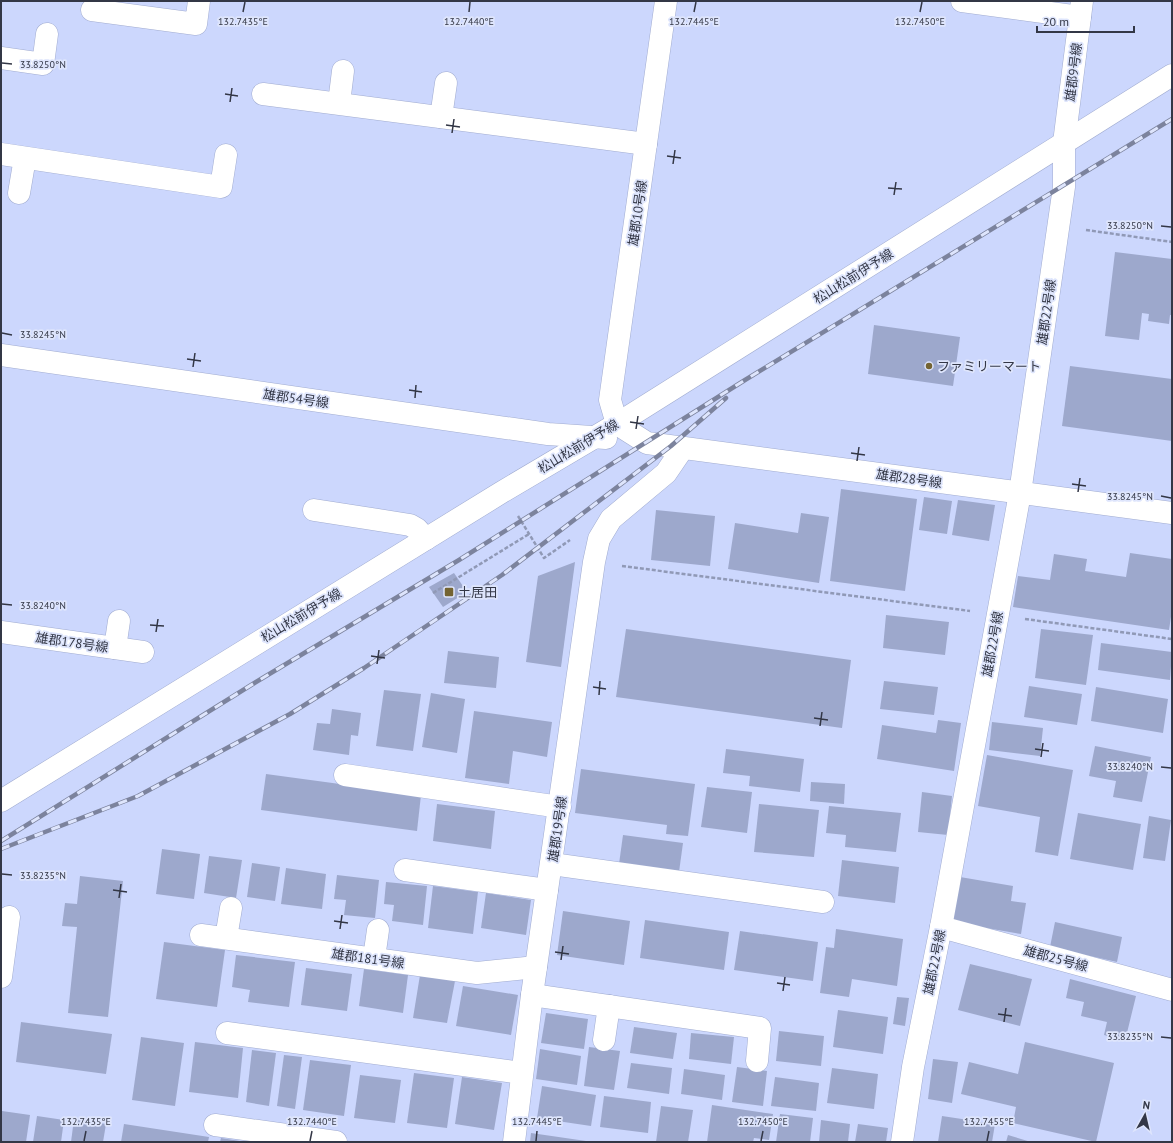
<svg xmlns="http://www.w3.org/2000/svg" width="1173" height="1143" viewBox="0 0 1173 1143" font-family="'PT Sans','Noto Sans JP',sans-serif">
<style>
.building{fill:#9da8cc}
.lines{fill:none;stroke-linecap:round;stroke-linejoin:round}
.minor-casing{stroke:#a1acd0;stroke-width:23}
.major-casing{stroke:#a1acd0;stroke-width:23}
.path{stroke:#9099b6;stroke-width:2.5;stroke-dasharray:4 2;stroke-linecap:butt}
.minor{stroke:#fff;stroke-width:22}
.major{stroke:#fff;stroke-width:22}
.rail-casing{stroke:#7c839d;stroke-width:4.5}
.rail{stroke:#dee5fc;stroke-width:3;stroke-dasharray:9;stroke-linecap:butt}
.ticks{fill:none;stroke:#333746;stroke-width:1.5}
.poi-dot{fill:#746432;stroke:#dee5fc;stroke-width:1.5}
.labels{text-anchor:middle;stroke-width:3.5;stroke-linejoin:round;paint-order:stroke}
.street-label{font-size:13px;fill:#333746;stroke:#dee5fc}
.poi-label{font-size:13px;fill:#333746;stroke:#dee5fc;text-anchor:start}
.ticks-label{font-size:10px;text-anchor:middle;fill:#333746;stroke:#dee5fc;stroke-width:3.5;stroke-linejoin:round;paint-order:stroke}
</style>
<rect width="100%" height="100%" fill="#ccd7fd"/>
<g class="building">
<path d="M 1115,252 L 1172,259 L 1172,315 L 1170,315 L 1169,324 L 1148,321 L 1149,314 L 1142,313 L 1139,340 L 1105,336 Z"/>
<path d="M 874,325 L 960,337 L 953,386 L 868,374 Z"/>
<path d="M 1070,366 L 1172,379 L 1172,441 L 1062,426 Z"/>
<path d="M 841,489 L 917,499 L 905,591 L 830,581 Z"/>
<path d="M 924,497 L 952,501 L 947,534 L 919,530 Z"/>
<path d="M 958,500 L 995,505 L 989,541 L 952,535 Z"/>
<path d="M 656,510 L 715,516 L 710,566 L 651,560 Z"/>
<path d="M 801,513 L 829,517 L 819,583 L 728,569 L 735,523 L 798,533 Z"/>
<path d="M 1130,553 L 1172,559 L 1172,610 L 1169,630 L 1013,607 L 1018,576 L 1050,580 L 1054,554 L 1087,559 L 1085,571 L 1126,577 Z"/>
<path d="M 575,562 L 561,667 L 526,662 L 538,576 Z"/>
<path d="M 454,573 L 467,592 L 443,607 L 429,587 Z"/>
<path d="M 886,615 L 949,622 L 945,655 L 883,648 Z"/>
<path d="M 626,629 L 851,660 L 842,728 L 616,697 Z"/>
<path d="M 1041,629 L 1093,635 L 1086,685 L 1035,678 Z"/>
<path d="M 1101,643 L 1172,652 L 1170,680 L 1098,670 Z"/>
<path d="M 448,651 L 499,657 L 496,688 L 444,683 Z"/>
<path d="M 884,681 L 938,687 L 934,715 L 880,709 Z"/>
<path d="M 1029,686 L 1082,694 L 1077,725 L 1024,717 Z"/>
<path d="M 1096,687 L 1168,699 L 1163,733 L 1091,721 Z"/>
<path d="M 384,690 L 421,694 L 413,751 L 376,746 Z"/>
<path d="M 431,693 L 465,699 L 457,753 L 422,747 Z"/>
<path d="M 332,709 L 361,713 L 358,736 L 351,735 L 349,755 L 313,750 L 317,723 L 330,724 Z"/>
<path d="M 474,711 L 552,722 L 547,757 L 513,751 L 509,784 L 465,778 Z"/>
<path d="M 938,720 L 961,723 L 954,771 L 877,759 L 882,725 L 936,733 Z"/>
<path d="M 992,722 L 1043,728 L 1040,756 L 989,750 Z"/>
<path d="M 1095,746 L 1151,757 L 1142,802 L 1113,797 L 1116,781 L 1089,776 Z"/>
<path d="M 726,749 L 804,759 L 800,792 L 749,786 L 750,776 L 723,773 Z"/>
<path d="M 987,755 L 1073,770 L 1058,856 L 1035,852 L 1040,817 L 978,806 Z"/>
<path d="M 581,769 L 695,784 L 688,836 L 666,834 L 667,825 L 575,813 Z"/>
<path d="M 266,774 L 421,795 L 417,831 L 261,810 Z"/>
<path d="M 811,782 L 845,784 L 844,804 L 810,801 Z"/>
<path d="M 707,787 L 752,792 L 747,833 L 701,827 Z"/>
<path d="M 922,792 L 952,796 L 948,835 L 918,832 Z"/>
<path d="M 437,804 L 495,811 L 491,849 L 433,841 Z"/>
<path d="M 759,804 L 819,810 L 814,857 L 754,852 Z"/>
<path d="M 829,806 L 901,813 L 896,852 L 845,847 L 846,835 L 826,833 Z"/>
<path d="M 1078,813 L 1141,824 L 1133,870 L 1070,859 Z"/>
<path d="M 1149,816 L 1171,820 L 1165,861 L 1143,858 Z"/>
<path d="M 623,835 L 683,843 L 679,872 L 619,864 Z"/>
<path d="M 162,849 L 200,854 L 194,899 L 156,894 Z"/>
<path d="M 209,856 L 242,860 L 236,898 L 204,893 Z"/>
<path d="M 842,860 L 899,867 L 895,903 L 838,896 Z"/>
<path d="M 252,863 L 280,867 L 275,901 L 247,897 Z"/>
<path d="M 286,868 L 326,874 L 322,909 L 281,904 Z"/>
<path d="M 337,875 L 379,880 L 375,918 L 344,915 L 346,900 L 334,899 Z"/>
<path d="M 80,876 L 123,881 L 108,1017 L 68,1013 L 77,927 L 62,926 L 65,903 L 77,904 Z"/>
<path d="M 960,877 L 1013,886 L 1011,901 L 1026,903 L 1021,934 L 952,922 Z"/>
<path d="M 386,882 L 427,886 L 423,925 L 392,921 L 394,905 L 384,904 Z"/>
<path d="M 433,886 L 478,892 L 473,934 L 428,928 Z"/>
<path d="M 486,893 L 531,900 L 526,935 L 481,928 Z"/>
<path d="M 563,911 L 630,921 L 624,965 L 557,955 Z"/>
<path d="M 645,920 L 729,932 L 724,970 L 640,958 Z"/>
<path d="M 1055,922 L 1122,937 L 1117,962 L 1050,947 Z"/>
<path d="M 836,929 L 903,939 L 897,986 L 852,979 L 849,997 L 820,993 L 826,947 L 834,948 Z"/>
<path d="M 740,931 L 818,942 L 813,981 L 734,970 Z"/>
<path d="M 164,942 L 225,950 L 217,1007 L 156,999 Z"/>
<path d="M 236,955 L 295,962 L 289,1007 L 248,1002 L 250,990 L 232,987 Z"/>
<path d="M 970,964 L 1032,979 L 1020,1026 L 958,1010 Z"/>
<path d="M 306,968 L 352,974 L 347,1011 L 301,1005 Z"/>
<path d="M 364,969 L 408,975 L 403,1013 L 359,1006 Z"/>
<path d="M 420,975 L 455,981 L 447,1023 L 413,1018 Z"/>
<path d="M 1070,979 L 1136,996 L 1125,1041 L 1104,1035 L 1107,1022 L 1081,1016 L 1084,1002 L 1066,998 Z"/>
<path d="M 463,986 L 518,995 L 511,1035 L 456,1026 Z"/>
<path d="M 897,997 L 909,998 L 905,1026 L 893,1024 Z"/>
<path d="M 838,1010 L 888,1017 L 883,1054 L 833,1047 Z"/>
<path d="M 546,1013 L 588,1019 L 584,1049 L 541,1043 Z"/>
<path d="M 21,1022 L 112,1034 L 106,1074 L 16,1062 Z"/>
<path d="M 634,1027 L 677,1033 L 673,1059 L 630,1053 Z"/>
<path d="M 779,1031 L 824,1036 L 821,1066 L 776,1061 Z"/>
<path d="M 691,1033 L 734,1037 L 731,1064 L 689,1059 Z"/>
<path d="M 141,1037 L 184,1043 L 175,1106 L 132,1100 Z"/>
<path d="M 195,1042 L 243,1048 L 238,1098 L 189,1092 Z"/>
<path d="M 1025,1042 L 1114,1063 L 1096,1142 L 1013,1123 L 1016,1107 L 961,1094 L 969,1062 L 1018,1074 Z"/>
<path d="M 589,1047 L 620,1051 L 614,1090 L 584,1086 Z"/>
<path d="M 540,1049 L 581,1056 L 577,1085 L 536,1079 Z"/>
<path d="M 252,1050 L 276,1053 L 269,1106 L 246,1102 Z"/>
<path d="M 284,1055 L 302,1057 L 295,1109 L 277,1106 Z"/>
<path d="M 933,1059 L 958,1062 L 952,1103 L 928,1099 Z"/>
<path d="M 310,1060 L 351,1065 L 344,1116 L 303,1110 Z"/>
<path d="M 631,1063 L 672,1068 L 669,1094 L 627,1088 Z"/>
<path d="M 737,1067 L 767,1071 L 763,1106 L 732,1102 Z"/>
<path d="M 832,1068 L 878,1074 L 874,1109 L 827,1103 Z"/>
<path d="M 684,1069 L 725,1075 L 722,1100 L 681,1094 Z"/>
<path d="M 414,1073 L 454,1078 L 447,1128 L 407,1123 Z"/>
<path d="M 360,1075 L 401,1080 L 395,1123 L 354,1118 Z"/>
<path d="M 462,1077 L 502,1083 L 494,1130 L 455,1124 Z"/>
<path d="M 775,1077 L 819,1083 L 816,1111 L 771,1106 Z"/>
<path d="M 542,1086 L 596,1095 L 591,1126 L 537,1118 Z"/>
<path d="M 604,1096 L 651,1102 L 648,1133 L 600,1127 Z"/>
<path d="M 712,1105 L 773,1114 L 769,1140 L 754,1138 L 753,1142 L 707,1142 Z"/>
<path d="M 661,1106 L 693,1110 L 688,1142 L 656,1142 Z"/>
<path d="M 2,1111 L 30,1115 L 26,1142 L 1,1142 Z"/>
<path d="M 780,1114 L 813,1118 L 810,1142 L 776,1142 Z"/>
<path d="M 37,1116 L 64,1120 L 61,1142 L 33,1142 Z"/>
<path d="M 942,1116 L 995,1124 L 992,1142 L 938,1142 Z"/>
<path d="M 74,1119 L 106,1124 L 103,1142 L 71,1142 Z"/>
<path d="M 821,1120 L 850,1124 L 848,1142 L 819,1142 Z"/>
<path d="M 124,1124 L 209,1137 L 208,1142 L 121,1142 Z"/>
<path d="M 858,1124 L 888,1128 L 886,1142 L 855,1142 Z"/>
<path d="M 531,1133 L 586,1141 L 586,1142 L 530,1142 Z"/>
<path d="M 1008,1135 L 1031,1142 L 1006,1142 Z"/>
<path d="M 221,1138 L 240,1141 L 240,1142 L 220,1142 Z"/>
</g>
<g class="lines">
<g class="minor-casing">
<g id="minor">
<path d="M 666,1 L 610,400 L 617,424 L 647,443 L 1172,513"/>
<path d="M 962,1 L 1080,17"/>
<path d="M 92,10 L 196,24 L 199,1"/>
<path d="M 1,58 L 43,64 L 47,34"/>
<path d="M 263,94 L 646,144"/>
<path d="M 339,103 L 343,71"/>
<path d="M 441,117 L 446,83"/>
<path d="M 1,154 L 221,187 L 226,155"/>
<path d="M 19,193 L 25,158"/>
<path d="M 1,355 L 548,434 L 606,438"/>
<path d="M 314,510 L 410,525 L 417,529 L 426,539"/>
<path d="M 1,632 L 143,652"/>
<path d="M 115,648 L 119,621"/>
<path d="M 345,775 L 560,807"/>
<path d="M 552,864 L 823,902"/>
<path d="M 405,870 L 547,890"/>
<path d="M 941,927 L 1172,990"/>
<path d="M 201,935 L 477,973 L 536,967"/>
<path d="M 226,938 L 231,908"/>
<path d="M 374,958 L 378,930"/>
<path d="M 1,977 L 9,917"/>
<path d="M 532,995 L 760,1028 L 757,1061"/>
<path d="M 227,1033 L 522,1073"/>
<path d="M 604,1040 L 609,1006"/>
<path d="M 215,1125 L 336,1142"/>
<path d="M 514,1142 L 532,995 L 594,562 L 599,539 L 611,519 L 666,473 L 683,448"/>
<path d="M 902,1142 L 913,1067 L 941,927 L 1020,493 L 1064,187 L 1064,143 L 1082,1"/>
</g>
</g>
<g class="major-casing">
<path id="major" d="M 1,801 L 502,492 L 617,424 L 1172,75"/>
</g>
<g class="path">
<path d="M 1086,230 L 1172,242"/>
<path d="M 518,516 L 544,558 L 570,540"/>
<path d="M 622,566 L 970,611"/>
<path d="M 433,593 L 529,534"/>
<path d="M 1025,619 L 1172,639"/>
</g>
<use href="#minor" class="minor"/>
<use href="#major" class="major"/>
<g class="rail-casing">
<g id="rail">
<path d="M 1,841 L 256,682 L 459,560 L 745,380 L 1172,119"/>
<path d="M 1,849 L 138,796 L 290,714 L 364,668 L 502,575 L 671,446 L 726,398"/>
</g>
</g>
<use href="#rail" class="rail"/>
</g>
<path class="ticks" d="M 243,12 L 245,2M 469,12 L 470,2M 694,12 L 696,2M 920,12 L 922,2M 2,63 L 12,64M 225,94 L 238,96M 230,102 L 232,88M 446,125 L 460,127M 452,133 L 454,119M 667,156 L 681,158M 673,164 L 675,150M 888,188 L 902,189M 894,195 L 896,182M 1161,226 L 1171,227M 2,333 L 12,335M 187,359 L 201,361M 193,367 L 195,353M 409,390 L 422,392M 415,398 L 416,385M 630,422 L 644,424M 636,429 L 638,416M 851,453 L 865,455M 857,461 L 859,447M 1072,484 L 1086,486M 1078,492 L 1080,478M 1161,496 L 1171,498M 2,604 L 12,605M 150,625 L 164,626M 156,632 L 158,619M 371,656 L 385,658M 377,664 L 379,650M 593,687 L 606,689M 599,695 L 600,681M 814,718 L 828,720M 820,726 L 822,712M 1035,749 L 1049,751M 1041,757 L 1043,743M 1161,767 L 1171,768M 2,874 L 12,875M 113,890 L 127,892M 119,898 L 121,884M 334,921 L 348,923M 340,929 L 342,915M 555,952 L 569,954M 561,960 L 563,946M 777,983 L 790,985M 783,991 L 785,977M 998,1014 L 1012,1016M 1004,1022 L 1006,1008M 1161,1037 L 1171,1038M 84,1141 L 86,1131M 310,1141 L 312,1131M 536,1141 L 537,1131M 761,1141 L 763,1131M 987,1141 L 989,1131"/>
<g class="poi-dot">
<circle cx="929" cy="366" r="4"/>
<rect x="444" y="587" width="10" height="10" rx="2"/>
</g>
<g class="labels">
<g class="street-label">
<text transform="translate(1073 72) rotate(-83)" y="5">雄郡9号線</text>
<text transform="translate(637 213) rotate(-82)" y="5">雄郡10号線</text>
<text transform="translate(853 276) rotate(-32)" y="5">松山松前伊予線</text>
<text transform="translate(1046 312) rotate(-82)" y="5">雄郡22号線</text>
<text transform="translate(296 398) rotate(8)" y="5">雄郡54号線</text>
<text transform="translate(578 446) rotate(-31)" y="5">松山松前伊予線</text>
<text transform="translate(909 478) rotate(8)" y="5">雄郡28号線</text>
<text transform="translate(301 615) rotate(-31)" y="5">松山松前伊予線</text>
<text transform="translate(72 642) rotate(8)" y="5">雄郡178号線</text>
<text transform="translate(992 644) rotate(-80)" y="5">雄郡22号線</text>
<text transform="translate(557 829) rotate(-82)" y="5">雄郡19号線</text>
<text transform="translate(368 958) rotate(8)" y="5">雄郡181号線</text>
<text transform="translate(1056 958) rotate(15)" y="5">雄郡25号線</text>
<text transform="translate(934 962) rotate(-79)" y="5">雄郡22号線</text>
</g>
<g class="poi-label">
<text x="937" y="371">ファミリーマート</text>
<text x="458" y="597">土居田</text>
</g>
</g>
<g class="ticks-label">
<text x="243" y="25">132.7435°E</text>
<text x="469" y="25">132.7440°E</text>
<text x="694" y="25">132.7445°E</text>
<text x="920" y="25">132.7450°E</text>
<text x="43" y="68">33.8250°N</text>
<text x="1130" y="229">33.8250°N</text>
<text x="43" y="338">33.8245°N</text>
<text x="1130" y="500">33.8245°N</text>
<text x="43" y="609">33.8240°N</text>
<text x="1130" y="770">33.8240°N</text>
<text x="43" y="879">33.8235°N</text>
<text x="1130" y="1040">33.8235°N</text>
<text x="86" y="1125">132.7435°E</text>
<text x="312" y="1125">132.7440°E</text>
<text x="537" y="1125">132.7445°E</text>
<text x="763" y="1125">132.7450°E</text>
<text x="989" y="1125">132.7455°E</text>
</g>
<rect width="1173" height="1143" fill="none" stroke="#333746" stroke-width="4"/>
<g transform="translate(1145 1115) rotate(8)" stroke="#dee5fc" stroke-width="3" paint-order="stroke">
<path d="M0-3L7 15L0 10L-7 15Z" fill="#333746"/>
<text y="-6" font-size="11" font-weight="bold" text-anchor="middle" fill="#333746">N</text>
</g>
<path d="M1037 26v6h97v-6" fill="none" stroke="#333746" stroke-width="2"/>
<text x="1043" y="26" font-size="12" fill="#333746" stroke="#dee5fc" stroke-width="3" paint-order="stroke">20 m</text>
</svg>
